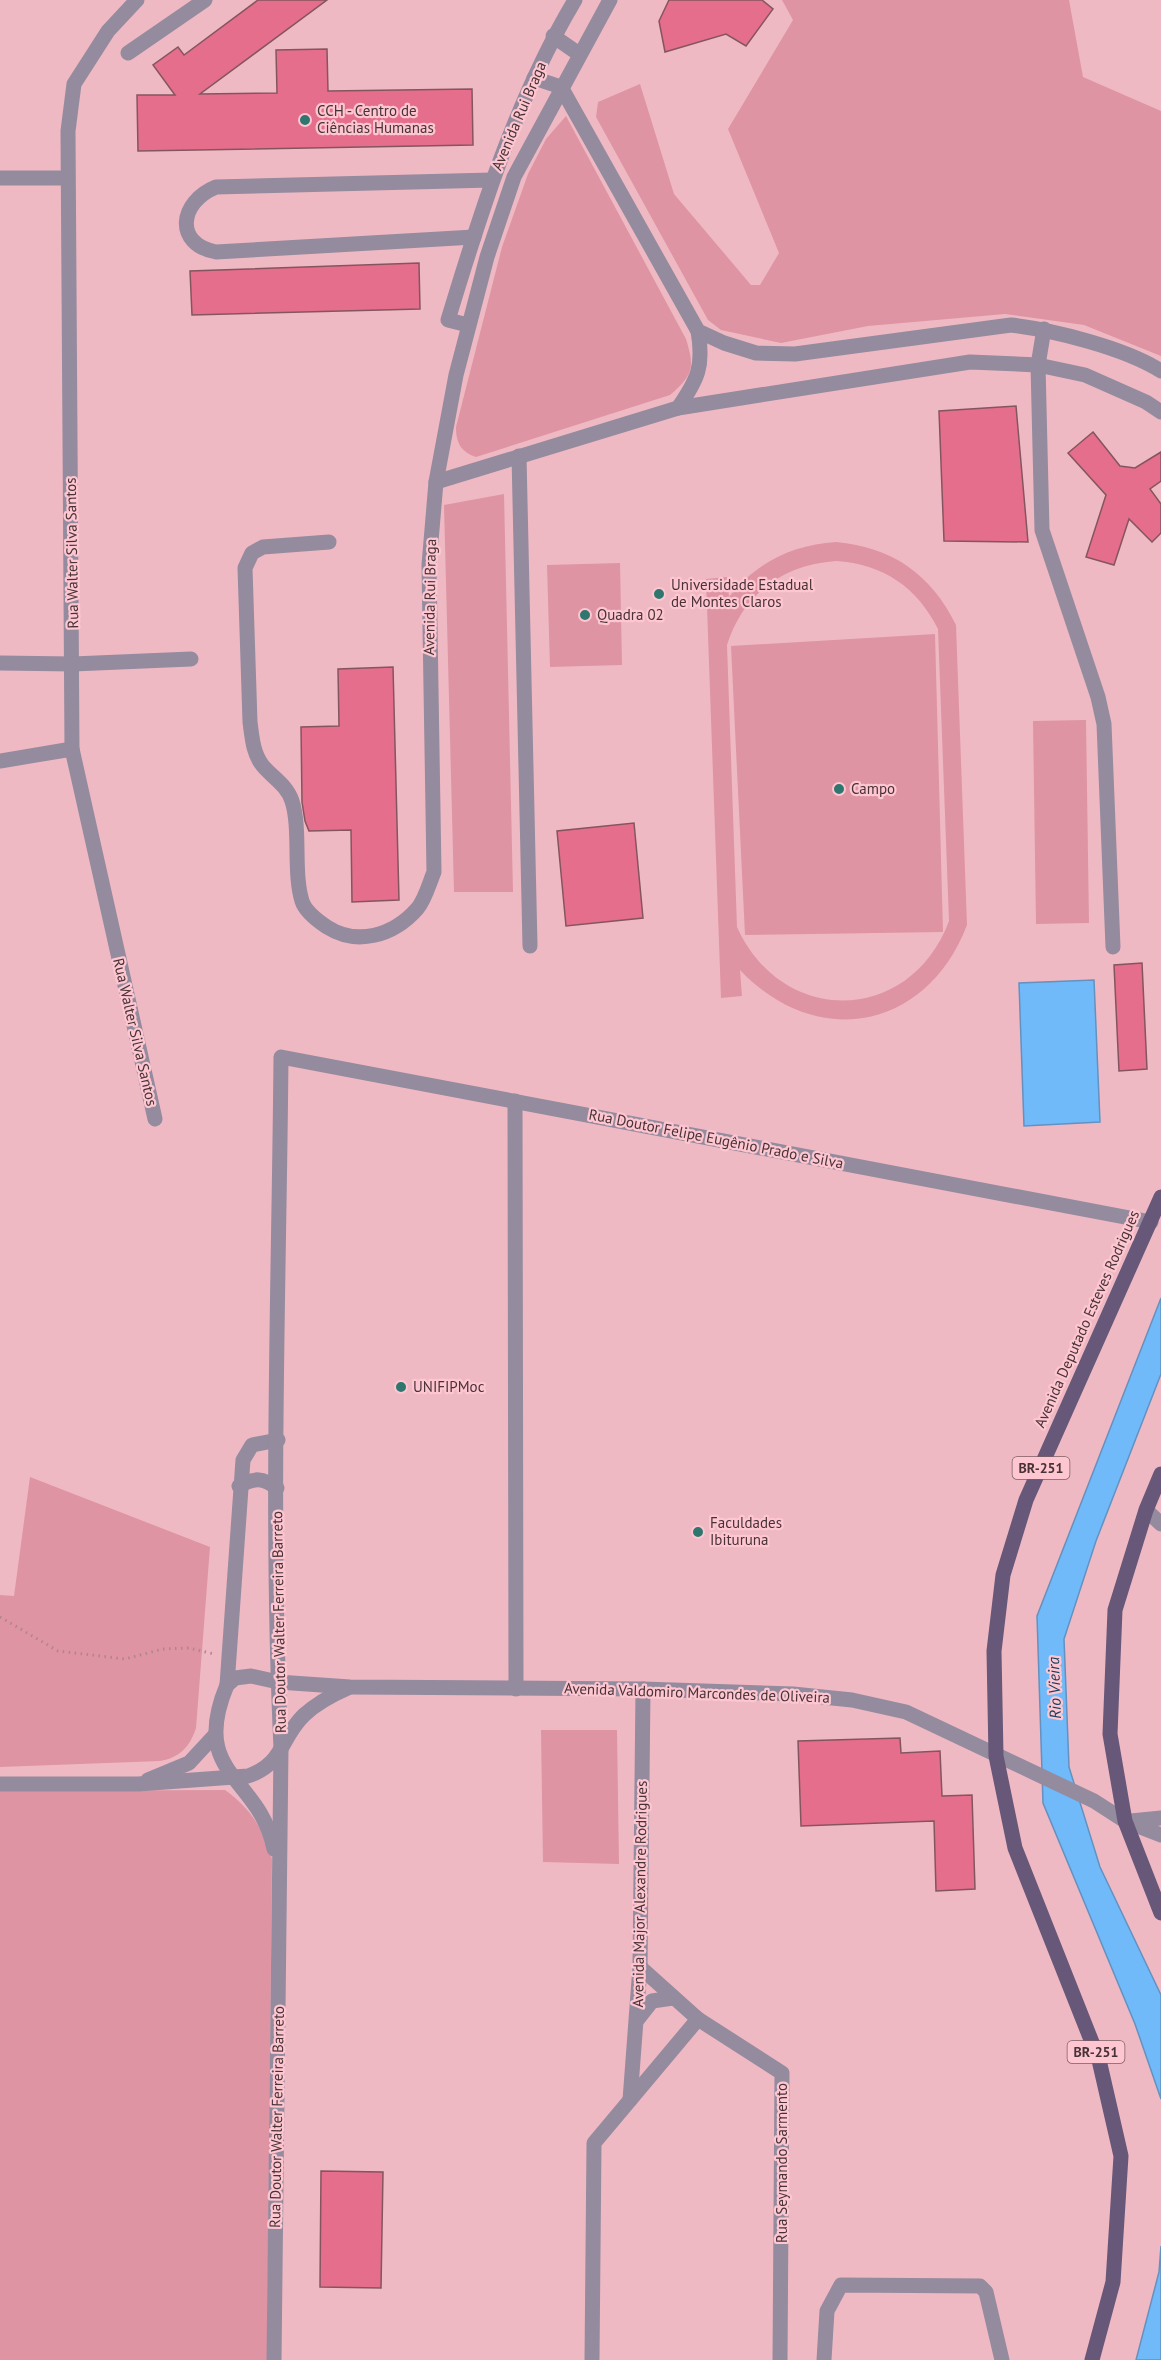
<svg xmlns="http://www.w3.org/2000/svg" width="1161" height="2360" viewBox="0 0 1161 2360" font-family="'PT Sans',sans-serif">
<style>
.green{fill:#de94a3;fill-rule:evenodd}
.water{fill:#70bafa;stroke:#6491bf;stroke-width:1.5}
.building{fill:#e46e8c;stroke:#85555f;stroke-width:1.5}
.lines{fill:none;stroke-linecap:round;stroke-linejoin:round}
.path{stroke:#b0868e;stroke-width:3;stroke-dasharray:1.5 4.5;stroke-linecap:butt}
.minor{stroke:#948b9e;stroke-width:15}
.major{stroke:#675778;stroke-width:15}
.poi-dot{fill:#2f766f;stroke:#fdc6d0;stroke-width:2}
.labels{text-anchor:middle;stroke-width:4.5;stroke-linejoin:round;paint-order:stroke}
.shield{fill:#fdc6d0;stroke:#7e5e64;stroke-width:1.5}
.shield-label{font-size:14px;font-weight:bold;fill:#483236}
.poi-label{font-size:15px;fill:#483236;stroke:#fdc6d0;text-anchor:start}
.street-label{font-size:15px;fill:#483236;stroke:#fdc6d0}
.water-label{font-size:16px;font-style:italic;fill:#163e5e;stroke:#fdc6d0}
</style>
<rect width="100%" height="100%" fill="#efb9c3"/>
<g class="green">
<path d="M 782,0 L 1069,0 L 1083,77 L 1161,111 L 1161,356 L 1084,325 L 1005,314 L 868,326 L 781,343 L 721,330 L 708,320 L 596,117 L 598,102 L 640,84 L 674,194 L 751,285 L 760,285 L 779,253 L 728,129 L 793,20 Z"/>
<path d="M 566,116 L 686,339 C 695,368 693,375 670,395 L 476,457 C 461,452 456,443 456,427 L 502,247 L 528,174 L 546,139 Z"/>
<path d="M 504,494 L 513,892 L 454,892 L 444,505 Z"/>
<path d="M 836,542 C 892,547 931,574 956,625 L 967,925 C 927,1030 817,1051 740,970 L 742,996 L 721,998 L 706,579 L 727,577 L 729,597 C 757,562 792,545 836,542 ZM 836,561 C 883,564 917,587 938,629 L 949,921 C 910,1025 782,1027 737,927 L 727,645 C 743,594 782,565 836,561 Z"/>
<path d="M 620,563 L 622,665 L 550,667 L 547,565 Z"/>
<path d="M 935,634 L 943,932 L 745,935 L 731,646 Z"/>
<path d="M 1086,720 L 1089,923 L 1036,924 L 1033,721 Z"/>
<path d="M 30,1477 L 210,1547 L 196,1728 C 190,1747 179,1758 160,1761 L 0,1767 L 0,1595 L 14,1596 Z"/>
<path d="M 541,1730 L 617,1730 L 619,1864 L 543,1862 Z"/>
<path d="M 225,1790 C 250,1808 264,1829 272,1859 L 267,2360 L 0,2360 L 0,1791 Z"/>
</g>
<g class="water">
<path d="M 1094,980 L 1100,1122 L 1024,1126 L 1019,983 Z"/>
<path d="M 1161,1298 L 1161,1374 L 1096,1541 L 1064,1639 L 1069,1767 L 1100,1867 L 1161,1995 L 1161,2099 L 1135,2024 L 1043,1803 L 1037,1616 Z"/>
<path d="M 1161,2246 L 1161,2360 L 1136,2360 L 1159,2272 Z"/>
</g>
<g class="building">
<path d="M 258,0 L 327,0 L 200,94 L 277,93 L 276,50 L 327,49 L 328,91 L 472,89 L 473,145 L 138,151 L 137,95 L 175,95 L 153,65 L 178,47 L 184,55 Z"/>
<path d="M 669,0 L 762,0 L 773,9 L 746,46 L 726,34 L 665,52 L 659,21 Z"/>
<path d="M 419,263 L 420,309 L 192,315 L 190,271 Z"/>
<path d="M 1016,406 L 1028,542 L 944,541 L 939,411 Z"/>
<path d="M 1093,432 L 1120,466 L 1135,468 L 1161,452 L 1161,481 L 1150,489 L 1161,504 L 1161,533 L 1152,542 L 1129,519 L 1114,565 L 1086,557 L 1106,495 L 1068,453 Z"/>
<path d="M 393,667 L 399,900 L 352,902 L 351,830 L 309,831 L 305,821 L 302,802 L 301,727 L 339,726 L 338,669 Z"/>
<path d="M 634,823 L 643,918 L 566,926 L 557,831 Z"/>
<path d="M 1142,963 L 1147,1069 L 1119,1071 L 1114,965 Z"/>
<path d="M 900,1738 L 901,1753 L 940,1751 L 942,1796 L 972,1795 L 975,1889 L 936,1891 L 934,1821 L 801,1826 L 798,1741 Z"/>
<path d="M 321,2171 L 383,2172 L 381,2288 L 320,2287 Z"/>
</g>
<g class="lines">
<path class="path" d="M 0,1617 L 58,1651 L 125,1659 L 163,1649 L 189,1648 L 214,1654"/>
<g class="minor">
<path d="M 137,0 L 108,31 L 74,84 L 68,131 L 72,749 L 155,1119"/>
<path d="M 553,36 L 579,54"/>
<path d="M 128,53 L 205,0"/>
<path d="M 534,78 L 561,87 L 698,331 L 724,343 L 756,353 L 795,354 L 1011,325 C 1053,330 1125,348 1161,371"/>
<path d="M 0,178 L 66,178"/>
<path d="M 474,237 L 216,252 C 174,244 179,202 216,187 L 492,180"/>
<path d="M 468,325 L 448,320 C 481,211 516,99 575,0"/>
<path d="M 1044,329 L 1038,365 L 1042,530 L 1098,697 L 1104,724 L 1113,947"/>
<path d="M 678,408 C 698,379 704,366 698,331"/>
<path d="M 519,456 L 530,946"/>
<path d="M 436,482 L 678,408 L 970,362 L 1038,365 L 1085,375 L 1146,402 L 1161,412"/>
<path d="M 329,542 L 263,547 L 252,553 L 245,568 L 250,722 C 252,737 253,754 263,766 C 272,777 287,785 292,801 C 301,829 293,872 302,901 C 305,911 318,921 327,927 C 357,946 393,936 417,909 C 425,900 429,884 434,872 L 429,565 L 436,482 L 456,375 L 487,257 L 514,177 L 610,0"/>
<path d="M 0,663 L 73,664 L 191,659"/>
<path d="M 0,761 L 72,749"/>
<path d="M 515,1101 L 516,1689"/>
<path d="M 239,1486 C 255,1477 263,1478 277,1488"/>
<path d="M 1146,1510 L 1161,1524"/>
<path d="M 227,1685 L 235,1678 L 251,1676 L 278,1682 L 350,1687 L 643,1689 L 793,1694 L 852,1700 L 906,1712 L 1094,1801 L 1125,1821 L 1161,1835"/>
<path d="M 148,1780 L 189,1763 L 214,1736"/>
<path d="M 0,1784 L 138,1784 L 248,1776 C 284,1764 280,1738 304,1715 C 317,1703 332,1695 348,1688"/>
<path d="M 1131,1821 L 1161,1818"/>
<path d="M 274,1849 C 259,1775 189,1776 227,1685 L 243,1460 L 252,1445 L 278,1440"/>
<path d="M 640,1967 L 698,2019 L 782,2073 L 780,2360"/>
<path d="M 637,2020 L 652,2001 L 673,1998"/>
<path d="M 630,2100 L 640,1967 L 643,1689"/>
<path d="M 274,2360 L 281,1748 C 270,1518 279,1287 281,1057 L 1151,1222"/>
<path d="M 592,2360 L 594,2143 L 698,2019"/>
<path d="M 824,2360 L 827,2311 L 841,2285 L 980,2286 L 986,2292 L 1002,2360"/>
</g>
<g class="major">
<path d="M 1161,1474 L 1146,1510 L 1115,1610 L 1110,1734 L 1125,1821 L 1161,1913"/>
<path d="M 1092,2360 L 1113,2282 L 1121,2156 L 1099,2060 L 1015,1848 L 996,1756 L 994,1651 L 1003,1575 L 1026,1500 L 1161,1197"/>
</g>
</g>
<g class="poi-dot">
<circle cx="305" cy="120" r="6"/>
<circle cx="659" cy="594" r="6"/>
<circle cx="585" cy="615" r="6"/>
<circle cx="839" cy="789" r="6"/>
<circle cx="401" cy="1387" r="6"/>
<circle cx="698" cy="1532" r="6"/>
</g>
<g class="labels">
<g class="shield">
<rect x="1012.5" y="1457" width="57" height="22" rx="4.5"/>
<rect x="1067.5" y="2041" width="57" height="22" rx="4.5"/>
</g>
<g class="shield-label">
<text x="1041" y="1473">BR-251</text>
<text x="1096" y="2057">BR-251</text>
</g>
<g class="poi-label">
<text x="317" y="116">CCH - Centro de<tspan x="317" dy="17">Ciências Humanas</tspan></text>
<text x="671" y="590">Universidade Estadual<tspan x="671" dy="17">de Montes Claros</tspan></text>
<text x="597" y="620">Quadra 02</text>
<text x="851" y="794">Campo</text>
<text x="413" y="1392">UNIFIPMoc</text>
<text x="710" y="1528">Faculdades<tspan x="710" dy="17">Ibituruna</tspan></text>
</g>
<g class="street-label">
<text transform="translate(519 116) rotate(-67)" y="5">Avenida Rui Braga</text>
<text transform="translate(72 553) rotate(-91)" y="5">Rua Walter Silva Santos</text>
<text transform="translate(430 597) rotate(-89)" y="5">Avenida Rui Braga</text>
<text transform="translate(135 1032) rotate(77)" y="5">Rua Walter Silva Santos</text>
<text transform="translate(716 1139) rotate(11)" y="5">Rua Doutor Felipe Eugênio Prado e Silva</text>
<text transform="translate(1087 1319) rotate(-66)" y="5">Avenida Deputado Esteves Rodrigues</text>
<text transform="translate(279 1622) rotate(-91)" y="5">Rua Doutor Walter Ferreira Barreto</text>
<text transform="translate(697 1693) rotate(2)" y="5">Avenida Valdomiro Marcondes de Oliveira</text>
<text transform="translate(640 1894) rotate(-89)" y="5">Avenida Major Alexandre Rodrigues</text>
<text transform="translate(277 2117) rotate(-89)" y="5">Rua Doutor Walter Ferreira Barreto</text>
<text transform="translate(782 2163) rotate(-90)" y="5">Rua Seymando Sarmento</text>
</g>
<g class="water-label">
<text transform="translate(1054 1688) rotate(-92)" y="6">Rio Vieira</text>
</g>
</g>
</svg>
